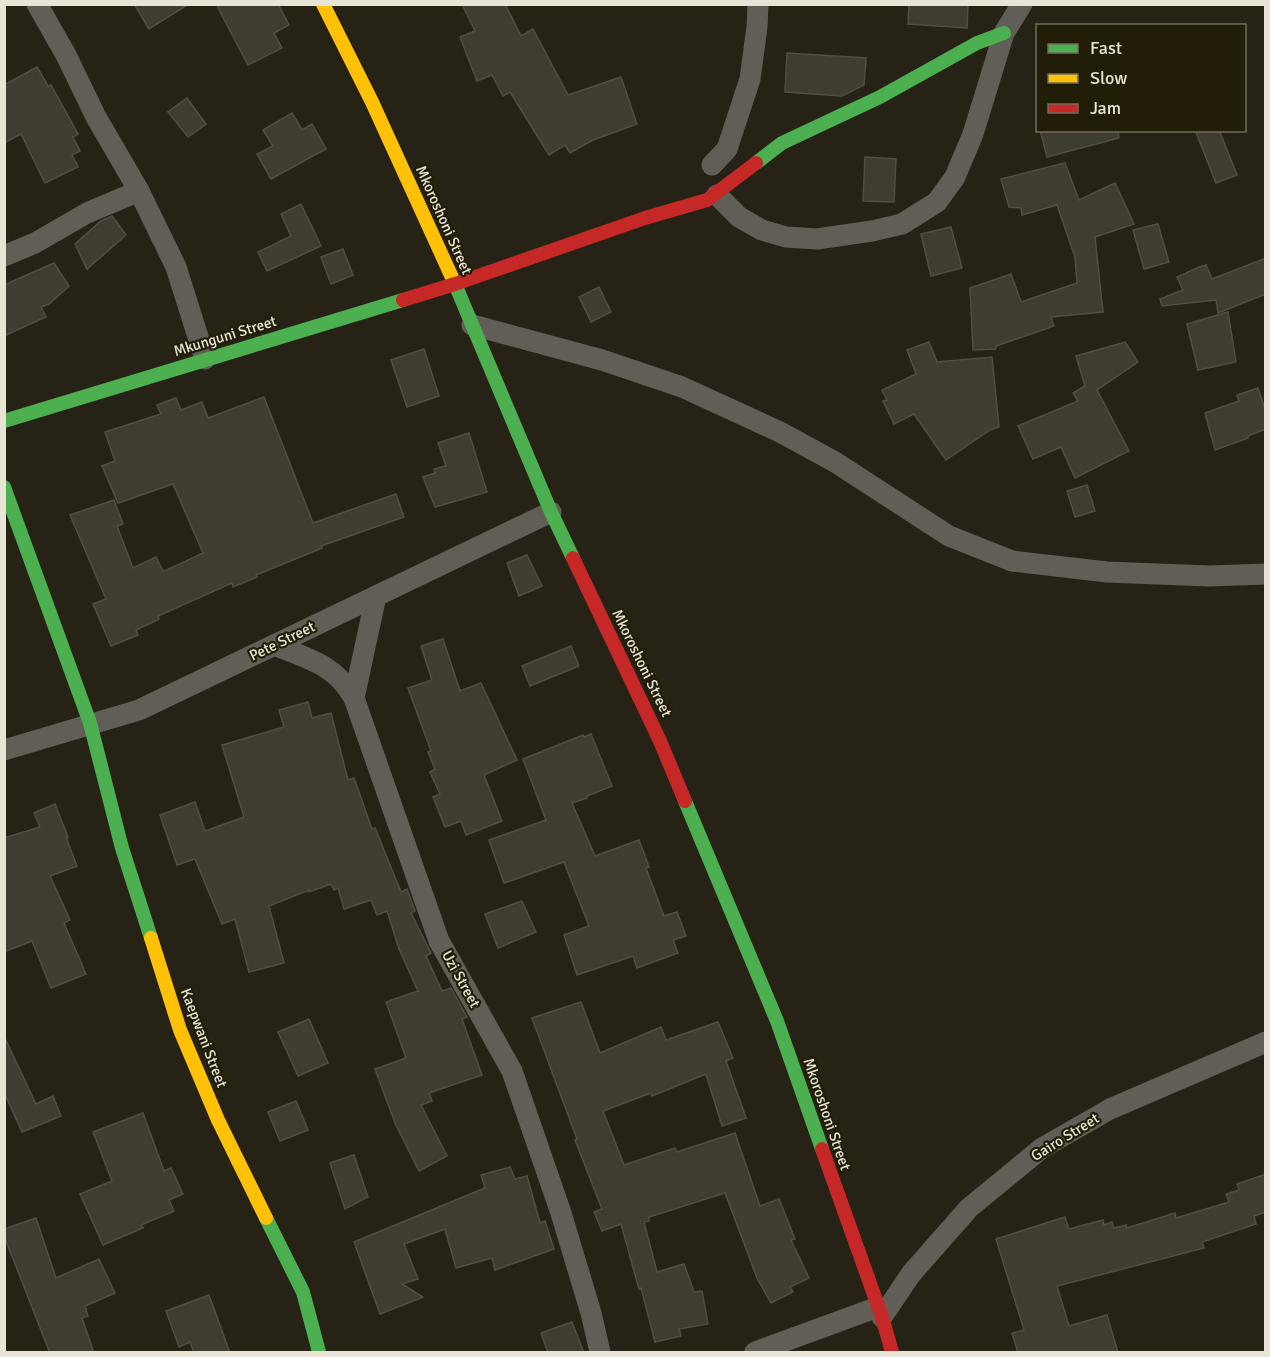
<svg xmlns="http://www.w3.org/2000/svg" width="1270" height="1357" viewBox="0 0 1270 1357" font-family="Signika,sans-serif">
<style>
.building{fill:#3f3c32;stroke:#514f44;stroke-width:1.5}
.lines{fill:none;stroke-linecap:round;stroke-linejoin:round}
.street{stroke:#615e57;stroke-width:21}
.fast{stroke:#4caf50;stroke-width:14}
.slow{stroke:#ffc107;stroke-width:14}
.jam{stroke:#c62828;stroke-width:14}
.labels{text-anchor:middle;stroke-width:4.5;stroke-linejoin:round;paint-order:stroke}
.street-label{font-size:15px;fill:#e8e5d7;stroke:#221d07}
</style>
<rect width="100%" height="100%" fill="#262316"/>
<g class="building">
<path d="M 134,4 L 189,4 L 149,29 Z"/>
<path d="M 216,4 L 278,4 L 289,25 L 274,33 L 282,48 L 248,65 Z"/>
<path d="M 462,4 L 505,4 L 521,36 L 533,29 L 568,95 L 621,77 L 637,124 L 593,140 L 570,153 L 565,145 L 549,155 L 510,92 L 503,96 L 492,75 L 477,81 L 460,37 L 475,31 Z"/>
<path d="M 909,4 L 968,4 L 967,28 L 908,24 Z"/>
<path d="M 787,53 L 866,58 L 864,85 L 842,96 L 785,92 Z"/>
<path d="M 37,67 L 48,86 L 51,85 L 78,134 L 73,137 L 80,151 L 72,155 L 78,167 L 45,183 L 21,134 L 4,143 L 4,85 Z"/>
<path d="M 187,98 L 206,124 L 188,137 L 168,112 Z"/>
<path d="M 292,113 L 302,130 L 312,124 L 326,149 L 271,179 L 257,154 L 273,146 L 263,130 Z"/>
<path d="M 1040,130 L 1118,130 L 1119,138 L 1047,157 Z"/>
<path d="M 1195,130 L 1219,130 L 1237,175 L 1216,183 Z"/>
<path d="M 865,157 L 896,159 L 894,202 L 863,201 Z"/>
<path d="M 1065,163 L 1079,200 L 1115,183 L 1134,224 L 1095,237 L 1103,312 L 1051,317 L 1054,326 L 996,346 L 996,349 L 973,350 L 970,288 L 1011,274 L 1021,302 L 1077,283 L 1075,257 L 1057,205 L 1022,215 L 1021,208 L 1009,207 L 1001,179 Z"/>
<path d="M 301,204 L 321,246 L 267,271 L 258,252 L 291,236 L 281,214 Z"/>
<path d="M 112,216 L 126,235 L 87,269 L 75,244 L 101,221 Z"/>
<path d="M 1158,224 L 1169,262 L 1144,269 L 1133,230 Z"/>
<path d="M 951,227 L 962,268 L 931,276 L 921,234 Z"/>
<path d="M 343,249 L 353,275 L 331,284 L 321,257 Z"/>
<path d="M 1266,258 L 1266,294 L 1218,313 L 1216,300 L 1162,306 L 1160,299 L 1183,290 L 1177,277 L 1199,267 L 1206,265 L 1212,279 Z"/>
<path d="M 54,263 L 69,286 L 49,304 L 41,307 L 46,317 L 4,336 L 4,285 Z"/>
<path d="M 599,287 L 611,312 L 591,322 L 579,297 Z"/>
<path d="M 1228,312 L 1236,362 L 1198,370 L 1187,324 Z"/>
<path d="M 929,342 L 937,362 L 992,357 L 999,427 L 990,430 L 946,460 L 914,414 L 894,424 L 883,401 L 887,400 L 882,390 L 916,374 L 907,350 Z"/>
<path d="M 1125,342 L 1138,362 L 1097,390 L 1129,451 L 1075,478 L 1061,447 L 1033,459 L 1018,426 L 1078,401 L 1073,393 L 1085,386 L 1076,356 Z"/>
<path d="M 424,349 L 439,396 L 407,407 L 391,360 Z"/>
<path d="M 1258,388 L 1266,412 L 1266,429 L 1248,436 L 1248,438 L 1215,450 L 1205,413 L 1239,401 L 1237,395 Z"/>
<path d="M 264,397 L 313,523 L 396,494 L 404,517 L 321,546 L 322,548 L 256,575 L 257,577 L 233,587 L 232,583 L 158,616 L 159,619 L 136,630 L 138,635 L 111,646 L 93,604 L 106,599 L 70,515 L 114,500 L 123,524 L 117,526 L 133,568 L 156,557 L 163,571 L 167,570 L 203,553 L 173,484 L 118,503 L 102,466 L 115,461 L 105,432 L 161,414 L 157,405 L 176,398 L 181,410 L 202,402 L 208,418 Z"/>
<path d="M 469,433 L 487,492 L 435,507 L 423,477 L 435,473 L 434,469 L 446,466 L 438,443 Z"/>
<path d="M 1087,485 L 1095,511 L 1075,517 L 1067,491 Z"/>
<path d="M 527,555 L 542,586 L 519,596 L 507,563 Z"/>
<path d="M 443,639 L 460,691 L 481,683 L 517,760 L 484,775 L 502,821 L 466,835 L 461,821 L 445,827 L 433,797 L 440,794 L 430,772 L 435,769 L 428,752 L 431,751 L 408,688 L 432,680 L 421,646 Z"/>
<path d="M 571,646 L 579,666 L 530,686 L 522,666 Z"/>
<path d="M 308,702 L 312,718 L 331,713 L 348,780 L 354,778 L 372,829 L 375,828 L 401,892 L 407,889 L 415,911 L 411,913 L 431,953 L 426,956 L 442,991 L 451,988 L 467,1017 L 462,1019 L 482,1075 L 429,1093 L 432,1101 L 421,1105 L 447,1156 L 419,1171 L 395,1123 L 375,1069 L 406,1058 L 386,1002 L 418,991 L 399,949 L 387,911 L 377,915 L 371,900 L 344,909 L 338,888 L 334,890 L 331,884 L 309,892 L 309,890 L 269,906 L 284,963 L 249,972 L 235,919 L 222,924 L 195,859 L 177,865 L 160,815 L 195,802 L 205,831 L 244,817 L 222,745 L 284,727 L 279,710 Z"/>
<path d="M 591,734 L 612,786 L 587,796 L 587,798 L 572,803 L 595,856 L 639,840 L 649,867 L 646,868 L 664,916 L 677,912 L 686,936 L 673,940 L 678,953 L 637,968 L 633,956 L 577,975 L 564,935 L 589,926 L 564,862 L 504,883 L 489,840 L 546,820 L 523,759 L 583,735 L 584,737 Z"/>
<path d="M 55,804 L 68,837 L 66,837 L 77,866 L 50,876 L 70,920 L 64,923 L 86,974 L 51,988 L 32,941 L 4,952 L 4,838 L 40,827 L 34,813 Z"/>
<path d="M 522,901 L 536,932 L 498,948 L 485,914 Z"/>
<path d="M 581,1002 L 600,1053 L 661,1027 L 666,1040 L 718,1022 L 733,1058 L 726,1061 L 746,1118 L 722,1126 L 706,1074 L 652,1096 L 651,1093 L 603,1111 L 624,1165 L 675,1148 L 677,1152 L 735,1133 L 760,1206 L 779,1199 L 795,1239 L 791,1240 L 809,1278 L 790,1287 L 793,1292 L 771,1303 L 757,1278 L 725,1193 L 649,1217 L 649,1221 L 644,1222 L 657,1272 L 684,1264 L 694,1292 L 702,1291 L 708,1324 L 679,1329 L 681,1336 L 655,1342 L 641,1288 L 639,1289 L 621,1224 L 602,1231 L 594,1212 L 602,1209 L 575,1140 L 577,1139 L 532,1018 Z"/>
<path d="M 309,1019 L 328,1063 L 298,1076 L 278,1032 Z"/>
<path d="M 4,1036 L 36,1104 L 53,1096 L 61,1116 L 22,1132 L 4,1092 Z"/>
<path d="M 296,1101 L 308,1130 L 280,1141 L 268,1112 Z"/>
<path d="M 143,1113 L 164,1171 L 171,1168 L 183,1194 L 169,1200 L 174,1211 L 141,1225 L 143,1228 L 103,1245 L 80,1194 L 112,1181 L 93,1132 Z"/>
<path d="M 354,1155 L 368,1197 L 345,1209 L 330,1163 Z"/>
<path d="M 510,1167 L 515,1179 L 527,1176 L 540,1223 L 545,1221 L 554,1249 L 495,1270 L 492,1258 L 456,1268 L 445,1229 L 404,1244 L 418,1279 L 402,1284 L 423,1297 L 380,1314 L 354,1242 L 485,1188 L 481,1175 Z"/>
<path d="M 1266,1174 L 1266,1212 L 1254,1216 L 1256,1224 L 1202,1242 L 1204,1248 L 1057,1286 L 1069,1326 L 1107,1315 L 1118,1353 L 1018,1353 L 1012,1333 L 1024,1330 L 996,1239 L 1065,1217 L 1069,1229 L 1103,1220 L 1104,1225 L 1112,1222 L 1114,1228 L 1126,1225 L 1127,1228 L 1175,1213 L 1176,1218 L 1229,1202 L 1226,1194 L 1239,1190 L 1237,1184 Z"/>
<path d="M 36,1218 L 56,1278 L 99,1259 L 115,1293 L 85,1306 L 88,1316 L 82,1318 L 94,1353 L 50,1353 L 4,1236 L 4,1229 Z"/>
<path d="M 209,1295 L 230,1353 L 194,1353 L 190,1342 L 179,1347 L 166,1311 Z"/>
<path d="M 572,1322 L 584,1353 L 548,1353 L 541,1333 Z"/>
</g>
<g class="lines">
<g class="street">
<path d="M 37,4 L 66,55 L 96,117 L 139,191 L 176,267 L 205,359"/>
<path d="M 712,165 L 727,149 L 750,79 L 757,27 L 758,4"/>
<path d="M 717,195 L 739,217 L 762,230 L 786,237 L 817,239 L 872,231 L 902,224 L 937,202 L 955,177 L 973,134 L 1004,33 L 1022,4"/>
<path d="M 4,256 L 35,243 L 87,213 L 139,191"/>
<path d="M 472,325 L 602,360 L 682,387 L 780,432 L 835,462 L 949,536 L 1012,561 L 1107,572 L 1209,576 L 1266,574"/>
<path d="M 274,645 C 307,658 336,665 354,698 L 439,941 L 512,1071 L 561,1213 L 591,1313 L 600,1352"/>
<path d="M 354,698 L 376,596"/>
<path d="M 4,750 L 139,710 L 551,512"/>
<path d="M 882,1317 L 911,1274 L 969,1208 L 1042,1148 L 1110,1109 L 1266,1042"/>
<path d="M 755,1352 L 878,1307"/>
</g>
<g class="fast">
<path d="M 756,163 L 782,143 L 880,97 L 977,43 L 1004,33"/>
<path d="M 455,284 L 551,512 L 573,558"/>
<path d="M 4,421 L 403,300"/>
<path d="M 4,487 L 90,723 L 122,848 L 151,938"/>
<path d="M 685,801 L 777,1021 L 822,1149"/>
<path d="M 266,1218 L 303,1292 L 319,1352"/>
</g>
<g class="slow">
<path d="M 323,4 L 372,102 L 455,284"/>
<path d="M 151,938 L 180,1030 L 218,1120 L 266,1218"/>
</g>
<g class="jam">
<path d="M 403,300 L 455,284 L 645,218 L 707,200 L 756,163"/>
<path d="M 573,558 L 660,741 L 685,801"/>
<path d="M 822,1149 L 882,1317 L 892,1352"/>
</g>
</g>
<g class="labels">
<g class="street-label">
<text transform="translate(444 220) rotate(66)" y="5">Mkoroshoni Street</text>
<text transform="translate(225 336) rotate(-17)" y="5">Mkunguni Street</text>
<text transform="translate(282 641) rotate(-26)" y="5">Pete Street</text>
<text transform="translate(642 663) rotate(64)" y="5">Mkoroshoni Street</text>
<text transform="translate(461 979) rotate(61)" y="5">Uzi Street</text>
<text transform="translate(204 1038) rotate(69)" y="5">Kaepwani Street</text>
<text transform="translate(827 1114) rotate(71)" y="5">Mkoroshoni Street</text>
<text transform="translate(1065 1137) rotate(-32)" y="5">Gairo Street</text>
</g>
</g>
<rect width="1270" height="1357" fill="none" stroke="#e8e5d7" stroke-width="12"/>
<rect x="1036" y="24" width="210" height="108" fill="#221d07" stroke="#716d5a" stroke-width="1.5"/>
<rect x="1048" y="44" width="30" height="9" fill="#4caf50" stroke="#716d5a" stroke-width="1.5"/>
<text x="1090" y="54" font-size="18" fill="#e8e5d7">Fast</text>
<rect x="1048" y="74" width="30" height="9" fill="#ffc107" stroke="#716d5a" stroke-width="1.5"/>
<text x="1090" y="84" font-size="18" fill="#e8e5d7">Slow</text>
<rect x="1048" y="104" width="30" height="9" fill="#c62828" stroke="#716d5a" stroke-width="1.5"/>
<text x="1090" y="114" font-size="18" fill="#e8e5d7">Jam</text>
</svg>
